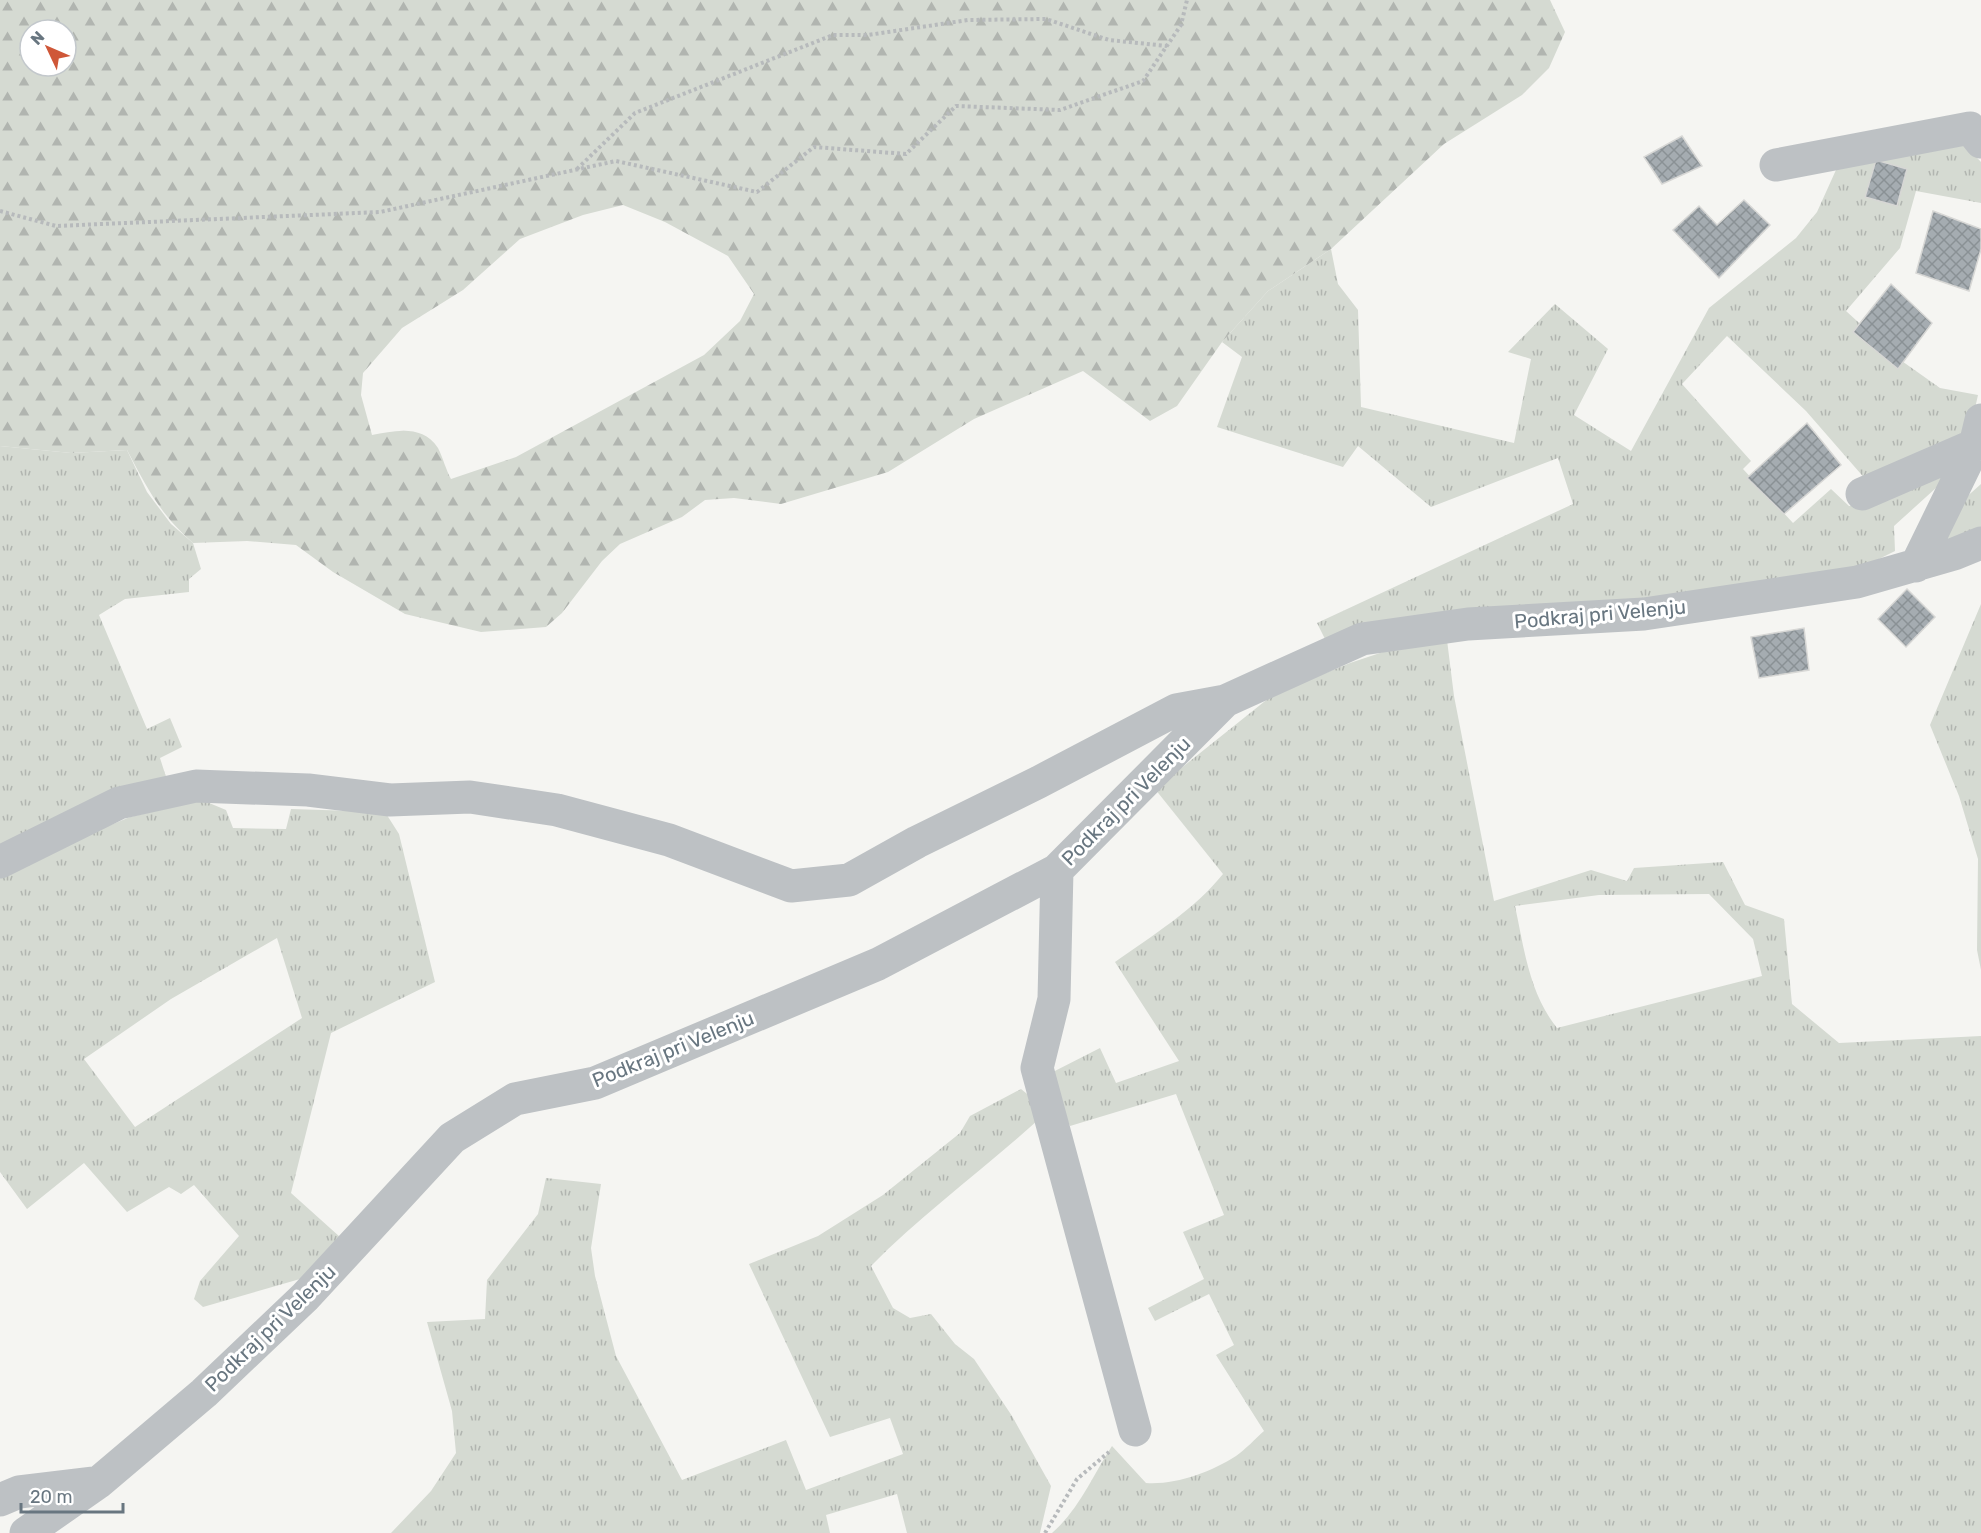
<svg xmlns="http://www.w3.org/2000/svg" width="1981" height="1533" viewBox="0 0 1981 1533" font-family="Rubik,sans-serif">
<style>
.grass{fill:url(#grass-tufts);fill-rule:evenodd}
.forest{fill:url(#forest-firs);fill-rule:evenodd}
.building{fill:url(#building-cross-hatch);stroke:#d7d7d5;stroke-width:1.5}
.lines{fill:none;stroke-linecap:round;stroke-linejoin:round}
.path{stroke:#b7babc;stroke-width:4;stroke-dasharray:3 3;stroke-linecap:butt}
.minor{stroke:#bdc1c4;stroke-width:33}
.labels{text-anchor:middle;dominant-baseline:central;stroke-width:6;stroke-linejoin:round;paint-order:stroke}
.street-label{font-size:20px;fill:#687680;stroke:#fff}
</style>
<defs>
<pattern id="grass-tufts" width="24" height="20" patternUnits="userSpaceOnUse" patternTransform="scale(1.5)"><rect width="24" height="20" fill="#d5dad2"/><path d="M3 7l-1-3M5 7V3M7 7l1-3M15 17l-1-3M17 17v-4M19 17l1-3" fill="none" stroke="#b1b5b0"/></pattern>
<pattern id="forest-firs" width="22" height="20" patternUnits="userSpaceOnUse" patternTransform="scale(1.5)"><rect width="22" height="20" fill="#d5dad2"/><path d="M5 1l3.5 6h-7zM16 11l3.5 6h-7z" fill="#b1b5b0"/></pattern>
<pattern id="building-cross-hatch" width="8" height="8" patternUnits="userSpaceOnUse" patternTransform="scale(1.5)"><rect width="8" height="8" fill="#a5acb1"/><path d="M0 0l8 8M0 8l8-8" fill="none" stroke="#8a9195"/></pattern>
</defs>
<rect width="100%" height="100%" fill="#f5f5f2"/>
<path class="grass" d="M1964,144L1981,162V203L1916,191L1900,248L1846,311L1899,359L1940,388L1978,395L1969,435L1867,481L1806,411L1727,336L1682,384L1751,461L1743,469L1793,523L1831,489L1849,506L1860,505L1936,467L1947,478L1894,526L1895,551L1869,564L1698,595L1325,639L1317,623L1573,504L1558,458L1431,507L1358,446L1343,467L1217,427L1242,357L1222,342L1268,291L1331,249L1338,284L1358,310L1361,407L1514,443L1531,359L1508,352L1555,304L1608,349L1574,415L1631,451L1709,308L1796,238L1817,212L1845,150Z
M0,446L71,453L127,450L147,492L171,524L193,543L201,569L189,579V592L125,599L99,615L147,729L170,718L182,747L160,758L167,780L0,846Z
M1981,484V537L1951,544L1945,536L1953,509Z
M1981,604V970L1977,950L1978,859L1959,796L1930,725Z
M1447,640L1454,696L1494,901L1591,870L1627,881L1634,868L1723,862L1745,905L1784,919L1792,1004L1839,1043L1981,1036V1533H1052C1079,1510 1093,1475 1112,1446L1146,1483C1176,1485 1211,1472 1236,1456C1246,1449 1255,1439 1264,1431L1216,1355L1234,1345L1209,1294L1155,1321L1148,1308L1204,1279L1183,1232L1224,1215L1176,1094L1070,1126L1045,1076L1100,1048L1116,1083L1179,1061L1115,962C1153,935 1194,910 1223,874L1155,789L1274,694L1350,663L1383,652ZM1709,894L1753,939L1762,976L1557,1028C1529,993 1524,948 1515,906L1599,895Z
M202,800L226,810L233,828L286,829L291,809L385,812L399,834L435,982L331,1033L291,1193L340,1237L300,1279L203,1307L194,1299L200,1281L239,1236L194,1185L181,1194L169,1187L127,1212L84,1163L27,1209L0,1172V877L55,848L130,817ZM277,938L302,1018L135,1127L84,1059L171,999Z
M1021,1089L1037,1102L1038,1120C983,1170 923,1213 871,1266L893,1308L910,1318L931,1314L955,1344L974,1359L1012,1416L1051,1486L1040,1533H907L897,1494L826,1515L830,1533H391L431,1491L456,1453L452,1411L427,1322L485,1319L487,1280L538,1214L546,1178L601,1184L591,1248L595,1276L616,1356L682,1480L786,1440L806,1490L903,1454L890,1418L830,1437L749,1264L818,1236L883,1195L960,1133L970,1116Z"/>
<path class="forest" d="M0,0H1550L1565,32L1549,68L1522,95L1444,144L1331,249L1268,291L1222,342L1177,406L1150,421L1083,371L974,419L888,472L781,504L734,498L705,500L682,517L620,544L602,561L562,613L546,627L481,632L405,614L333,572L296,545L247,541L193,543C160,514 147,488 127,450L71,453L0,446ZM30,30H66V66H30ZM623,205L665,222L728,256L754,294L740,321L704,355L516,457L451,479C446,470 443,458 438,448C422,424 395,431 372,435L361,395L363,373L402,328L463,290L520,239L583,215Z"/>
<path class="building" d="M1682,136L1702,166L1662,184L1644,157Z
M1876,160L1907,169L1897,206L1865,197Z
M1744,200L1770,225L1719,278L1673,230L1699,206L1717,225Z
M1933,211L1981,229V249L1969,291L1916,273Z
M1891,284L1932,323L1898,369L1853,332Z
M1807,423L1841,465L1784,514L1747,478Z
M1907,589L1935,617L1906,647L1878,619Z
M1804,628L1809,670L1759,678L1751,637Z"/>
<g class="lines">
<path class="path" d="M577,169L635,113L833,35H868L968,20L1046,19L1109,40L1167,46
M0,211L56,226L380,212L616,161L757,192L814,147L906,154L956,106L1060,110L1143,81L1181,25L1187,0
M1045,1533L1077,1479L1109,1452"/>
<path class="minor" d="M1776,165L1970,128L1981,142
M1862,494L1975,445
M1916,566L1975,445L1981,420
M0,862L119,803L196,786L308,790L390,800L470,797L557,810L669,840L791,886L849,880L917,842L1039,782L1176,710L1225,701
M1057,870L1054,999L1037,1068L1135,1430
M0,1500L19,1492L94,1483
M26,1533L99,1482L204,1393L305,1297L452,1138L515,1099L595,1083L878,964L1057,870L1225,701L1362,639L1468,624L1644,614L1857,582L1954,554L1981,543"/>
</g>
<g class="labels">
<g class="street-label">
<text transform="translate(1600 614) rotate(-5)">Podkraj pri Velenju</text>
<text transform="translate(1126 801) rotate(-45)">Podkraj pri Velenju</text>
<text transform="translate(673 1049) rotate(-22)">Podkraj pri Velenju</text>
<text transform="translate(270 1328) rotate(-44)">Podkraj pri Velenju</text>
</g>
</g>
<g transform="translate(48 48) rotate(314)"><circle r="28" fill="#ffffff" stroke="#c3c8cc" stroke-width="1.5"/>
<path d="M0-4.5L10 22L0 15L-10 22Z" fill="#cf5738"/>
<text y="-9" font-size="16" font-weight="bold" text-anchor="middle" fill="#687680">N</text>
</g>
<path d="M21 1503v9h102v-9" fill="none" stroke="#687680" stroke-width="3"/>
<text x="30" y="1503" font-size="18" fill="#687680" stroke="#ffffff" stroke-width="4.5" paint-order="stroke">20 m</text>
</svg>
